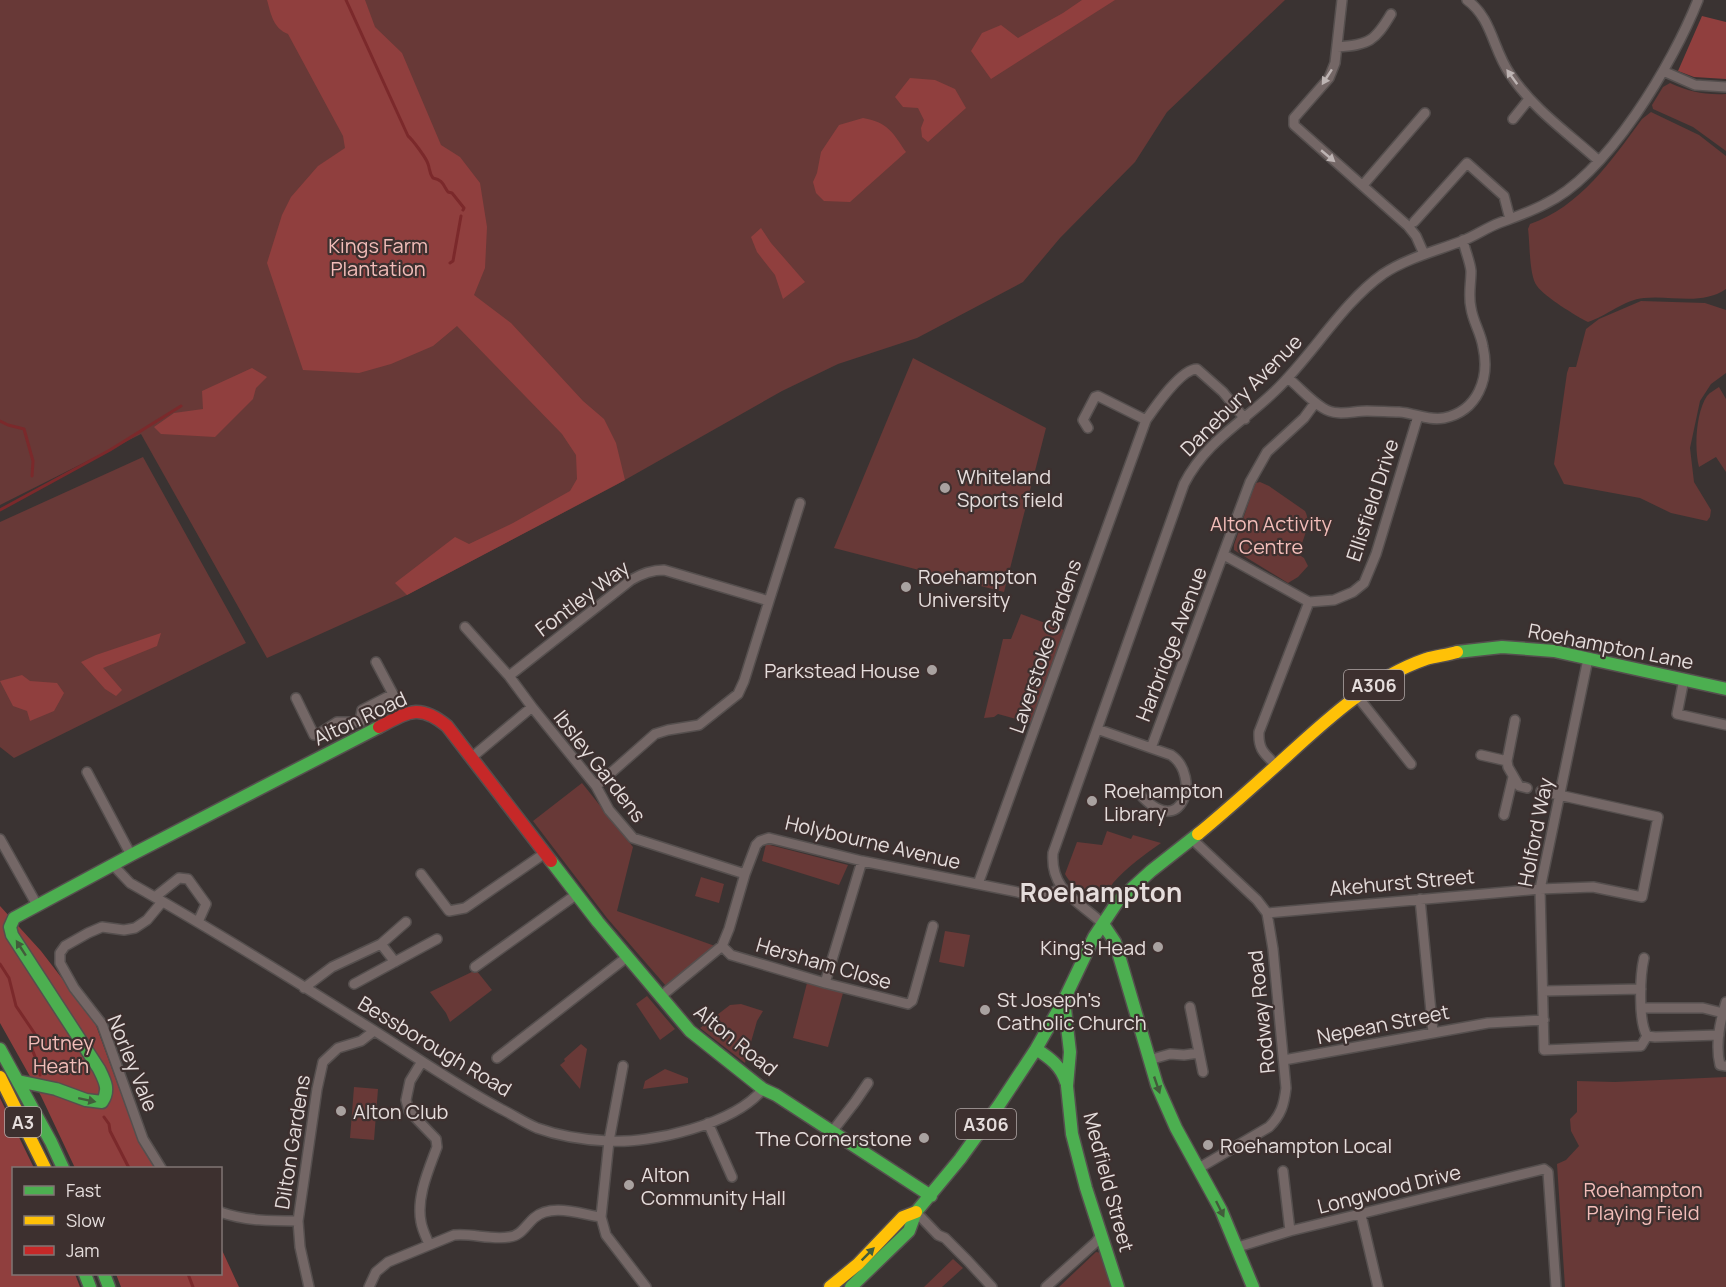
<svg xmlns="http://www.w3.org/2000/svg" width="1726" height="1287" viewBox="0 0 1726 1287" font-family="Manrope,sans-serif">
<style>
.green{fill:#683937}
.forest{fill:#903f3e}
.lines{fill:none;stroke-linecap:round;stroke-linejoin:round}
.stream{stroke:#7b292b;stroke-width:3}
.street-casing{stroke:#554f4e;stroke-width:12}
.fast-casing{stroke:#554f4e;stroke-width:15}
.slow-casing{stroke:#554f4e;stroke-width:15}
.jam-casing{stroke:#554f4e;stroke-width:15}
.street{stroke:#746766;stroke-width:9}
.fast{stroke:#4caf50;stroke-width:12}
.slow{stroke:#ffc107;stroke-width:12}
.jam{stroke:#c62828;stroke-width:12}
.oneway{fill:#bdb4b3}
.oneway2{fill:#425c3b}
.poi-dot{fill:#a9a2a0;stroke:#3d302f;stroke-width:2}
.labels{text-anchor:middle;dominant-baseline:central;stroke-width:4.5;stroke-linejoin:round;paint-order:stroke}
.shield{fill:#3d302f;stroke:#b3a9a8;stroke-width:1.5}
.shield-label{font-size:18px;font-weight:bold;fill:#e5dddc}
.park-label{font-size:20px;fill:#f2bdb9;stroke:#3d302f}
.street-label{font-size:20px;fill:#e5dddc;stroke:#3d302f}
.poi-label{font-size:20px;fill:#e5dddc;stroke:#3d302f;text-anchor:start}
.district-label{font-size:26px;font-weight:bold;fill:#e5dddc;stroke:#3d302f}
</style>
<rect width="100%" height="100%" fill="#3a3332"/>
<path class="green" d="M0,0H1285L1167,112L1135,162L1060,238L1023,282L917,338L838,364L782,391L616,485L407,595L267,658L141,434L0,505Z
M1670,83C1689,92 1705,95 1726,94V151L1693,127L1653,109L1652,105L1663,87Z
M1651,112L1699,135L1726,156V289C1701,306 1672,295 1644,298C1623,300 1607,316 1588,322C1576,316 1545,297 1537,286C1529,276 1530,243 1528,229L1530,224C1580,207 1612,160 1642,119Z
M1641,301L1705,303L1726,310V373L1711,384L1700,401L1690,448L1694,482L1711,510L1710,517L1707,521L1671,513L1640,498L1564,484L1554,464L1567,373L1569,367H1576L1586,329L1599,319Z
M913,358L1046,428L1004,592L834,548Z
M1719,387L1726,399V472L1716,457L1699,467C1694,448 1696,412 1707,396C1710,392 1715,390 1719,387Z
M143,457L246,643L14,758L0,747V522Z
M1260,482L1269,486L1305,511C1312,523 1302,542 1298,554L1304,558L1308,566L1298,577L1288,583L1234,550V545L1253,490L1256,483Z
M1021,614L1064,630L1031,723L998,714L994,717L984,718L1003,639H1011Z
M582,783L633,847L617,911L715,946L666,986L607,918L533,821Z
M1107,831L1131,839L1133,835L1161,843C1144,855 1127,867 1113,883C1110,888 1105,895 1100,896C1088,899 1069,883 1065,874L1077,842L1102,845Z
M766,844L848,865L839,885L762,861Z
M701,877L724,884L719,903L695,896Z
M945,931L970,935L964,967L939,962Z
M476,970L492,990L450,1022L446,1013L430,992Z
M807,983L843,993L828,1047L793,1038Z
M647,996L675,1029L660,1040L636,1004Z
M741,1004L763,1011L757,1021L745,1063L700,1028L730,1005Z
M581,1044L587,1049L580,1089L560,1065L565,1061L564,1059Z
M665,1069L688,1078V1083L643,1089L645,1081Z
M1726,1077V1287H1565L1557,1164L1566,1160L1579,1146L1571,1131L1570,1119L1577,1112V1081L1615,1082Z
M354,1087L378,1089L374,1140L350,1138Z
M1096,1252L1102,1253L1112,1287H1059Z
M953,1259L963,1268L942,1287H924Z"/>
<path class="forest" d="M267,0H365L375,27L402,53L441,145L460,157L480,183L487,227L485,268L474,295L511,323L583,401L604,419L616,443L625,480L407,595L395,583L455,537L469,544L513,523L570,491L577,479L576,455L562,434L457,326L433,346L391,364L359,373L303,370L267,263L282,215L291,197L318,166L345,148L343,136L288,34C273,28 271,14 267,0Z
M1082,0H1115L991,79L971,51L982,33L1001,25L1018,38L1063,13Z
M1702,16L1726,22V79L1694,77L1678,71Z
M910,78L935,80L955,89L966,108L928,142L922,137L921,128L924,120L918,108L903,107L895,97Z
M863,118C889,123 892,132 906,152L850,202L824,201L816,193L813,182L817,173L821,152L839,125Z
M761,228L771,243L805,282L783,299L775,275L757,252L751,237Z
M252,368L267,377L256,388L253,399L215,437L161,434L154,427L174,413L203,409L202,391Z
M161,633L157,646L103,668L122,690L116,696L105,689L81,662L96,655Z
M22,675L30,681L57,683L64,693L54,711L30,721L27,711L13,706L0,681Z
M0,906L41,951L94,1020L130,1118L156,1168H75L41,1096L0,1023Z
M0,1098L34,1168H14V1274H75L80,1287H0Z
M221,1248L239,1287H121L116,1274H220Z"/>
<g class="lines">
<path class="stream" d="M346,0L408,136C412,139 427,159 428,164C430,169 429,173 433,178C443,180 443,185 448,192L452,193L464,208L463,210
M450,263L453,261L461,216
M0,421L8,425L24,429L33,461L32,476
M0,510L110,450L181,406
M0,964L9,978L16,1006L35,1034L28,1039L40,1069V1075
M104,1117L109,1124L110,1131L129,1168
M188,1274L193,1287"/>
<g class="street-casing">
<path id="street" d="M1342,0L1335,63L1329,78L1294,118V125L1408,226L1416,236L1424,254
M1467,0C1492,18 1493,50 1510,74C1533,109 1568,133 1599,161
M1337,47C1369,45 1375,41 1391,14
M1663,71L1695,85L1726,87
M1513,119L1529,99
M1363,185L1425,113
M1414,222L1467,163L1504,196L1510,219
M1288,378C1300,388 1310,400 1323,408C1337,417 1352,411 1367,411C1378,411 1389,412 1399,412C1415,413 1428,421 1444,418C1478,411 1490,378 1483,347C1481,333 1473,322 1471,308C1468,295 1471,284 1471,271C1470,261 1465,251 1463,240
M1088,428L1083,420L1095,397L1098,396L1146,420
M1224,555L1309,602L1334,600L1353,592L1364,583L1376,554L1418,416
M769,601L800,503
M465,627L509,676L532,707
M1588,659L1540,889L1544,1050L1641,1046L1647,1036
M509,676L631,580C641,574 652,570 664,570L769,601L744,681L738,694L699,725L668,730L655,734L596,786
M1684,679L1677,714L1726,725
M1357,696L1411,764
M296,698L314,735H317L337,722H360L362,710L393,694L376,662
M1097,729L1171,755C1202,776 1182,843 1139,793
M1151,748L1250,482L1267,452L1304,418L1315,403
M1481,755L1507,761L1508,767L1519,786L1527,788
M471,758L532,707L596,786L609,810L633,838L745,874
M1507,761L1515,720
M1276,765C1265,754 1258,750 1259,732L1309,602
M87,772L131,855
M1504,815L1513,777
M0,839L37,905
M1192,839L1257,900L1267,913L1273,949L1286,1088C1284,1105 1281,1115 1269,1127L1199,1168
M113,865L130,883C208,927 286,975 362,1023C409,1052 452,1083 501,1109C513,1115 525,1123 537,1128C559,1136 585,1140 608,1141C652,1144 734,1124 763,1089
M421,874L449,911L465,908L545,853
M978,884L1146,420C1155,407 1181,369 1197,369L1223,392L1245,419
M155,897L179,878L188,879L206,904L198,922
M1420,899L1433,1032
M1267,913L1540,889L1593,887L1642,897L1658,817L1541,791
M1103,924C1079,901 1050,891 1053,853L1184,484C1206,441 1242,423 1275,391C1312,356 1342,303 1383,274C1407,258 1436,251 1462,241C1475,236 1486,228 1499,223C1515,217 1530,212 1545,204C1608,174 1673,63 1698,0
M381,944L395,962
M722,946L731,955L825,983L908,1004L912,1001L915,991L933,926
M1644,958C1640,975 1638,1021 1647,1036L1655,1037L1719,1035
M475,967L577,894
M825,983L862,861
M354,984L437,939
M304,988L332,967L381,944L406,922
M1543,991L1641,989
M660,997L722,946L729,929L745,874L756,845L760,841L769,838L862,861L1032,895H1048L1061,888
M1726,1002C1720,1022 1715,1044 1720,1065L1726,1066
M1190,1007L1203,1072
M1642,1008H1703L1723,1013
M497,1058L627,957
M1149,1060L1170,1054L1184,1055L1199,1053
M1284,1060L1488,1023L1544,1020
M421,1063L410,1081L406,1100L409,1111L436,1139L437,1147C429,1169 416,1197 421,1222C422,1229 426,1237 429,1244
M623,1066L609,1141L601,1217L606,1235L646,1287
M708,1123L732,1177
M831,1133L855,1102L868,1083
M161,1168L143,1139L102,1024L74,988L60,963V953L65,946L88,933L102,927L124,930L135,928L147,920L162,902
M1283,1171L1290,1231
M220,1212C245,1221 272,1221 298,1221
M916,1212L938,1235L945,1238L968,1261L992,1287
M1361,1215L1378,1287
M1238,1247L1290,1231L1544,1169L1548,1172L1556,1287
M309,1287L300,1247L298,1221L317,1089L323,1062L338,1048L361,1041L374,1031
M369,1287L376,1272L388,1262L454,1235C472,1233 490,1240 509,1237C521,1236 526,1225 534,1218C551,1203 580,1214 601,1217
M1046,1287L1096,1242L1101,1235"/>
</g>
<g class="fast-casing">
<path id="fast" d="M1457,652L1502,647L1554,651L1726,689
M551,861L598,922L690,1031L763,1089L776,1095L931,1196
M1103,924L1115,942L1157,1085L1176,1128L1221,1210L1253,1287
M1064,1000L1070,1052L1067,1086L1072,1134L1086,1188L1118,1287
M0,1049L51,1142L63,1168
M1036,1049C1050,1058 1061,1066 1066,1082
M18,1081L56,1089L86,1100L102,1102C110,1090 105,1081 99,1069L12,935L10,927L14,918L131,855L379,727
M85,1274L90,1287
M104,1274L109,1287
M851,1287L909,1231L916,1212L960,1159L999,1105L1036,1049L1064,1000L1094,937L1118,901L1151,871L1198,834"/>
</g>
<g class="slow-casing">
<path id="slow" d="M1198,834C1225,812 1251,788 1277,765C1322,724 1368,679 1426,659C1436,656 1447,655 1457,652
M0,1077L45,1168
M830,1287L858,1264L903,1217L916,1212"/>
</g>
<g class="jam-casing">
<path id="jam" d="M379,727C408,712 419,703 447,726L551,861"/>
</g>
<use href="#street" class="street"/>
<use href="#fast" class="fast"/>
<use href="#slow" class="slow"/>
<use href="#jam" class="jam"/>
</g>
<defs><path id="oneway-solid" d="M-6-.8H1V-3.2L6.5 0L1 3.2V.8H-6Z" transform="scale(1.5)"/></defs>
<g class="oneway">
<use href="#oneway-solid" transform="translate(1327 77) rotate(123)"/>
<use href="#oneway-solid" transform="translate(1512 77) rotate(-126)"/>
<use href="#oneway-solid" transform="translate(1328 156) rotate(40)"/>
</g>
<g class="oneway2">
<use href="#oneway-solid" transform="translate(21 948) rotate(-123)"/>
<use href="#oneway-solid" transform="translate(1157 1085) rotate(71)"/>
<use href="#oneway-solid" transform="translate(87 1100) rotate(12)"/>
<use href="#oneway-solid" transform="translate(1220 1209) rotate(64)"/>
<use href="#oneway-solid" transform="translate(868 1254) rotate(-45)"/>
</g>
<g class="poi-dot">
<circle cx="945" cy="488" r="6"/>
<circle cx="906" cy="587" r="6"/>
<circle cx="932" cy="670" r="6"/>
<circle cx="1092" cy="801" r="6"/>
<circle cx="1158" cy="947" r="6"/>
<circle cx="985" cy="1010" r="6"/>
<circle cx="341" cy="1111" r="6"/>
<circle cx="924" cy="1138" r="6"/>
<circle cx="1208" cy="1145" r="6"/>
<circle cx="629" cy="1185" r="6"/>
</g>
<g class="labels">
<g class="shield">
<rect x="1344" y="670" width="60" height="30" rx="4.5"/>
<rect x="5" y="1107" width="36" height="30" rx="4.5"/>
<rect x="956" y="1109" width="60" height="30" rx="4.5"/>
</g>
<g class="shield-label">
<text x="1374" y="685">A306</text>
<text x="23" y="1122">A3</text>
<text x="986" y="1124">A306</text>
</g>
<g class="park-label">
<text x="378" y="245">Kings Farm<tspan x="378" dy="23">Plantation</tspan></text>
<text x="1271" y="523">Alton Activity<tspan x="1271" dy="23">Centre</tspan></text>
<text x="61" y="1042">Putney<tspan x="61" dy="23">Heath</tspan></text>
<text x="1643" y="1189">Roehampton<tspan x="1643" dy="23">Playing Field</tspan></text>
</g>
<g class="street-label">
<text transform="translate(1241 395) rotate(-45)">Danebury Avenue</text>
<text transform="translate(1372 500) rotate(-72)">Ellisfield Drive</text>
<text transform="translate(582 598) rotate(-37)">Fontley Way</text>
<text transform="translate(1171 644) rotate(-69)">Harbridge Avenue</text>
<text transform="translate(1045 646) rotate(-71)">Laverstoke Gardens</text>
<text transform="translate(1611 646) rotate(11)">Roehampton Lane</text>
<text transform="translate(360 718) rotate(-25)">Alton Road</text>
<text transform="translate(600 766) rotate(52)">Ibsley Gardens</text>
<text transform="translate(1535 832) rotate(-79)">Holford Way</text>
<text transform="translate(873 842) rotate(13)">Holybourne Avenue</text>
<text transform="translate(1402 882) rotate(-5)">Akehurst Street</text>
<text transform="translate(824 963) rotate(16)">Hersham Close</text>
<text transform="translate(1261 1012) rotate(-96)">Rodway Road</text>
<text transform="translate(1383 1024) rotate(-11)">Nepean Street</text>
<text transform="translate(736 1040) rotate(39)">Alton Road</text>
<text transform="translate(435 1046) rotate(31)">Bessborough Road</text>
<text transform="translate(133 1063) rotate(68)">Norley Vale</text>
<text transform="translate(292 1142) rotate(-81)">Dilton Gardens</text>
<text transform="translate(1109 1182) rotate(75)">Medfield Street</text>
<text transform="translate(1389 1189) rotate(-14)">Longwood Drive</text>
</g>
<g class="poi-label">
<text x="957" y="476">Whiteland<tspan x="957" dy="23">Sports field</tspan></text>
<text x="918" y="576">Roehampton<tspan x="918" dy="23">University</tspan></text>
<text x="920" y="670" text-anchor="end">Parkstead House</text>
<text x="1104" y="790">Roehampton<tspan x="1104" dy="23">Library</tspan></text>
<text x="1146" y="947" text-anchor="end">King's Head</text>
<text x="997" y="999">St Joseph's<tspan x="997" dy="23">Catholic Church</tspan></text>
<text x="353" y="1111">Alton Club</text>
<text x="912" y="1138" text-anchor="end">The Cornerstone</text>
<text x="1220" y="1145">Roehampton Local</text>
<text x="641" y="1174">Alton<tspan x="641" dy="23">Community Hall</tspan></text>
</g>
<g class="district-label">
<text x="1101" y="892">Roehampton</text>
</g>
</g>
<rect x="12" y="1167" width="210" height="108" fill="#3d302f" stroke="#807574" stroke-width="1.5"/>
<rect x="24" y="1186" width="30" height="9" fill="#4caf50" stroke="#807574" stroke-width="1.5"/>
<text x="66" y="1197" font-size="18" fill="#e5dddc">Fast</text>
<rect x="24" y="1216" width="30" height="9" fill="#ffc107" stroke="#807574" stroke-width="1.5"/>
<text x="66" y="1227" font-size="18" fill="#e5dddc">Slow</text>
<rect x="24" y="1246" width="30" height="9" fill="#c62828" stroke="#807574" stroke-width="1.5"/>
<text x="66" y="1257" font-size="18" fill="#e5dddc">Jam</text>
</svg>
